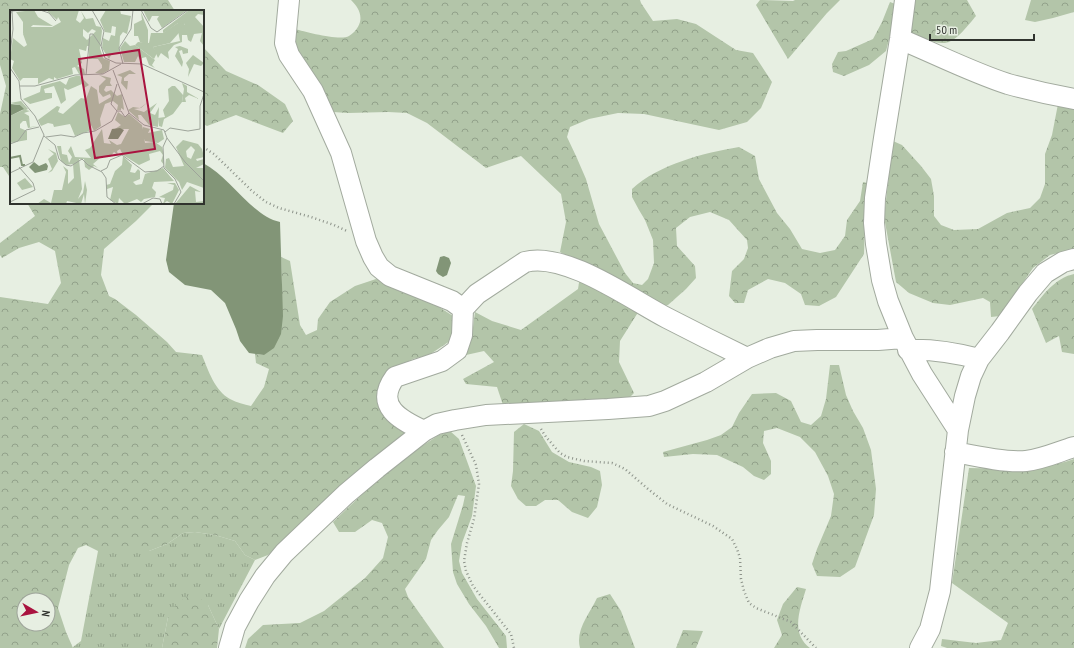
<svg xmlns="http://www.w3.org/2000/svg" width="1074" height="648" viewBox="0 0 1074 648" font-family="'PT Sans Narrow',sans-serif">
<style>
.grass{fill:url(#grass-tufts)}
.forest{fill:url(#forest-crowns);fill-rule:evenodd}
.water{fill:#829577}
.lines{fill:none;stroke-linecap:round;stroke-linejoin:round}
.minor-casing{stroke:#a2aa9e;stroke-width:22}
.path{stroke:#8e948b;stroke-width:2.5;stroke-dasharray:1 3;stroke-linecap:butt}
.minor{stroke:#fff;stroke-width:20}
.inset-river{fill:none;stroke:#829577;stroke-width:2}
.inset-road{fill:none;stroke:#9ea49a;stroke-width:1}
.view{fill:#a9133f;fill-opacity:0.15;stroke:#a9133f;stroke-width:2}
.inset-edge{fill:none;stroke:#30332e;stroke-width:2}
</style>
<defs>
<pattern id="grass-tufts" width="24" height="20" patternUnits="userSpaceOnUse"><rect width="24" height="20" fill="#b3c5a9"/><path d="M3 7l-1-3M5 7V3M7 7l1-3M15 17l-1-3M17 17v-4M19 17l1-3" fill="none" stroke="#92a18a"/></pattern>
<pattern id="forest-crowns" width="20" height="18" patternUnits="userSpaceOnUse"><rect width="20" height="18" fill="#b3c5a9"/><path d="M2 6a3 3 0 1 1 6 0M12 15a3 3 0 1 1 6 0" fill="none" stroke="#92a18a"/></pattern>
</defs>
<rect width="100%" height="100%" fill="#e7efe2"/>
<path class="grass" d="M195,532L215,535L235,541L245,555L255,560L219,629L208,605L168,617L162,648H73V647L81,641L98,551H149L167,544L183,533Z"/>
<path class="forest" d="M0,0H168L175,11H11V179L3,167H0V114L6,86L0,65Z
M351,0H640L641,3L653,21L677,19L696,24L736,50L753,53L772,82L761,108L747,122L719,130L644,114L618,113L589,119L570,127L567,137L576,156L586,179L599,224L625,273L633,283L642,285L648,279L654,263L653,240L645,220L639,210L632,197V189C659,164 704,153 739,147L755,156L759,179L777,213L790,229L802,249L820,253L835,250L845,236L847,220L860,201L863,182L871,184L865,222L864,254L836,297L819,306L805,305L801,294L785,283L768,279L748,290L744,303H735L729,296L732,271L744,259L748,248L747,240L729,220L710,212L690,217L676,228L677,246L695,266L696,278L686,289L668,305L637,314L620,341L619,362L634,393L627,400L503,405L497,387L466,384L463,379L494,362L484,351L466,355L465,350L472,335L475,312L492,321L521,330L578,289L582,264L560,252L566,222L561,194L521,156L486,168L427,123L407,113L388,112L348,113L333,112L295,47V29C306,32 340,41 349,36C355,32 358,28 360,22C362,13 357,6 351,0Z
M760,0L793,1L795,0H840L827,13L788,59L756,5Z
M915,0H967L976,16C969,24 956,42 945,43C934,44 922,37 912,33L910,18Z
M1031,0H1074V12L1053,18L1035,22L1025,20Z
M890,2L898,5L886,51L869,65L844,76L833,72L832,64L838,52L846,51L873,39L882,22Z
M203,47L226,71L258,85L285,104L293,121L283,133L236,115L207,126L203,124Z
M1058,104L1074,106V249L1050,255L1033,268L1000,316L991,317L990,302L983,298L950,305L933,303L909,293L896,282L884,217L893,141L902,145L921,166L931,179L934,196V216L941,225L954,230L978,229L1007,213L1030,208L1040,198L1045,184V154L1052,135Z
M27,203H154L136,221L104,249L101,275L109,296L115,299L136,315L167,342L176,352L202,355C208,370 215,391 230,399C237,403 244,404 251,406L264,387L269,369L256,363L255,354L264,355L282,286L281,257L290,261L300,325L306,335L317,330L318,319L330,302L355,286L376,279L405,287L439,307L453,316L454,329L450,341L429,355L413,359L395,368L386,383L407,432L268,555L255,560L245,555L235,541L215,535L195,532L183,533L167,544L149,551H98L86,545L78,548L69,565L58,608L66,632L73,648H0V297L48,304L61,283L55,251L39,242L19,248L2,258L0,255V243L35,216ZM24,600H48V624H24Z
M1074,274V354L1062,352L1059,336L1046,343L1032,309C1043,295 1055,278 1074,274Z
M830,365H839L846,395L853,411L863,428L871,450L876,489L874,515L855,567L840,577L817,576L812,564L817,549L831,516L834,494L828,476L815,452L800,437L777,428L764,431L763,443L771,461V474L764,480L754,476L743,467L717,455L693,454L664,457L663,452L707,440L721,435L732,427L739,413L752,394L776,393L791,401L801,422L811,425L821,416L826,399Z
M524,424L539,431L552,452L569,462L591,467L600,471L602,485L597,507L588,518L572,512L558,500H545L536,506H526L518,499L511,486L513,471L514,432Z
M450,431L459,439L476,486L472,516L462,543L459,561L462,573L477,599L506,636L507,648H499L486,626L469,604L457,584L453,572L451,544L463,505L465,496L458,495L449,517L438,530L431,540L426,559L405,589L408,597L444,648H245L248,639L263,625L300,623L324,611L365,578L383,558L388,537L382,523L372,520L355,532H339L333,522L371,486L402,459L439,435Z
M1074,459V648H947L941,646L942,639L976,643L1001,640L1008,623L952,583L969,468L1023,469L1065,462Z
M797,587L806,589C800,609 790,633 810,648H774L782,635L777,620L783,604Z
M194,593L208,605L219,629L217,648H162L168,617L177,603Z
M610,594L621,611L635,648H580C575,630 590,613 597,598Z
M683,630L703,631L696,648H676Z"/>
<path class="water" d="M203,163C230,177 252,216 280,222L283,316L281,334L274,348L264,355L249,353L240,341L236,329L225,303L211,290L185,285L169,272L166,260L174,203H203Z
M444,256L449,258L451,263L447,275L443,277L438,274L436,271L440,257Z"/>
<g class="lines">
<g class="minor-casing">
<path id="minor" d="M289,0L285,43L289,55L313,91L341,153L366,241L373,257L379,267L390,276L452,301L463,309L462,335L457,350L442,361L395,377C374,406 400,420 424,431
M905,0L900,39L884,138L875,198L874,223L876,244L882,280L888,301L903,338L922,374L958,430
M900,39C936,54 971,72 1008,84C1030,90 1052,95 1074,99
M463,309L477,294L525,262C565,251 632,300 667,318C694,332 720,345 747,358
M908,350C932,349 956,353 979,359
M955,452C975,456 1006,463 1026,461C1043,459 1058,452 1074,447
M229,648L235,627L249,601L265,576L284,553L306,532L346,494L377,468L424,431L437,424L455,420L486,415L608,409L649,406L665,401L706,382L747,358L770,348L794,341L817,340H878L903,338
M920,648L930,629L940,591L958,430L965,396L971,376L979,359L1000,332L1028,293L1045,273L1063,262L1074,259"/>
</g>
<path class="path" d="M203,147L214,154L252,191L266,202L279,208L311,217L334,225L347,231
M541,429L546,437L560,453L567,457L584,461L612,463L625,469L648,489L667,504L713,526L732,539L737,549L740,558L741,579L744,591L749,603L756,608L791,622L816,648
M462,435L476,465L479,484L474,519L467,543L464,561L466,571L473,586L511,634L514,648"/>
<use href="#minor" class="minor"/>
</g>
<g transform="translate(10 10)">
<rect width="194" height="194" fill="#e7efe2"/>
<path d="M24,0L28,7L43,16L23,15L13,24V12L6,2ZM168,13H174L175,16L160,33L143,37L147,43L144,49L125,35L128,32L139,33L141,23H153ZM162,76H165L173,85L172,92L163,104L154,109L152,117L149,116L148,108L155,107L153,100L159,91L158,79ZM133,117L140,119L138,123L152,120L154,129L148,133L135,131L131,123Z" fill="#b3c5a9"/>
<path d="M36,0H69L66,10L70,13L74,8L71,1L76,9L83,8L86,16L91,17L92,21L90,38L93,48L100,51L99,60L92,64L85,63L92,58V55L88,49H79V36H77L76,41L69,39L72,53L67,56L74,59L75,64H69L65,57L62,58L63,64L47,69L44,67V70L39,68L28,74V68H13L10,71L2,58L4,51L0,49L3,28L14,37L17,35L13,24L18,17H42L51,12L48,7L47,10ZM73,19L78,23L82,19L86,21L77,30L73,26ZM96,0H110L111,4L121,6L117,24L113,22L110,26L109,43H102L99,49L92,38L93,28L99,31L101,25L105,26L106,17L102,16L101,23L95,22L90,10ZM133,0H177L152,18L147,9L149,6H142L139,12ZM179,0H194V5L188,4L185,7L194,17V36L190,31L192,23L184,24L181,32L178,30L177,25H172V32L164,35L158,42L159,49L151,43L148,48L143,37L170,31L168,21L175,14L168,13L157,21L153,23V20ZM131,2L138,20V35L130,32L128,26H124V14L132,10ZM115,31L120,36L125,35L145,50L142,55L145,58L139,55L136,47L132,48L131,52L128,46L125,52H114L110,38ZM170,36L178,39V43L173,44L172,40L169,41L173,52L172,57L165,46L168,39L165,37ZM183,45L194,53L191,56L184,54L178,67L179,59L176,53ZM120,60L126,64H119L114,68V71H118L117,80L111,73L112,67L107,65ZM89,65L101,68L100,73L102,76H96L94,80L96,82L101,80L107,86L112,84L114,100L111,98V100H107L108,95L103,91L95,94L90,109L91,116L84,121L81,115L79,121L65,126L60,114L44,117L43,114L38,113L31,116L28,110L47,96L50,97L48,102L53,104L71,88L76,89L81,76L87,80L89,94L101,87L100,84L93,87L89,82V76L96,69ZM66,66H70L79,75L74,78L72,74L58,80L54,78L56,90L51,94L44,76L34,79L35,83H42V88L20,94L13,89L30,82L31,76L50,71L56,75L59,68ZM172,73L177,76V82L189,89L179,85L175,88L176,92H172L174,79ZM11,91L18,99L16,100L20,101L14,103L19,106L20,117L28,116L18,118L16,111H13L10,114V118L17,121V130L0,133V106L13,100L10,95L0,93ZM138,92L131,98L124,99L134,102L147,93L140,103L145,105L149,97L148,117L139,115L131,105H128L129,110L118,100L123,97L130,98ZM108,102L115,107L119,104L132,115L135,133L145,132L152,137L154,145V155L151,151L153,145L150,141L139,144L140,150L129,155L113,145L110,139L107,141L108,145L104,142L100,147H91L83,154L88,158L84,156L79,160L75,157L74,149H69L72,179L68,189L73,183L75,171L77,180L75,194L74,184L71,194L57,191L56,194H27L34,189L41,193L44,180H52L56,162L53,156L58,160V174L64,168L63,154L56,155L51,151L47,136H51L52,144L57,145L59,153L62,147L58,141L61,136L65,147L81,148L75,140L80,138L92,119L94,133L101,134L99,130L107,135L111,134L119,119H105L111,115L105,110ZM173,130L188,134L192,139L194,147L186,149L187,151L194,149V154L186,158H194V178L177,172L172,180L169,172L155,158L156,149L159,148L163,157L174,156L166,137ZM181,136L185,140L181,149L177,147L176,141ZM38,139L46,143L48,151L42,161L38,163L42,159L38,149L44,144ZM113,146L122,155L120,162L125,163L128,159L130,161V169L123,172L126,175L132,174L135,164L153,158L164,171L144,172L142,178L146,182L145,187L134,189L131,192L127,189L115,194L109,188L108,194L100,190L103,177L97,179L96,175L100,174L105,161L112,155ZM157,173H165L169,180L162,194L157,191L153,194L155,188L149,187L163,180L164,175ZM180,176L191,182L185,181L186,192L194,191V194H165Z" fill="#b3c5a9" fill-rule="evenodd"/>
<path d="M15,168L23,177L12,180L7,173Z" fill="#b3c5a9"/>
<path d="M0,94L10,95L14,99L0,106ZM110,118L114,120L108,129H98L102,119ZM24,152L29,156L36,153L38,156L37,160L25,163L19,157Z" fill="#829577"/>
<path class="inset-river" d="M0,148L10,146L12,155H15"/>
<path class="inset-road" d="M30,0L39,3L46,11M82,0L94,21L91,36L95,48L106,53L132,54L194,82M131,0L141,18L147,22L178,0M0,5L2,1L13,0M0,44L3,19L2,0M113,54L109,38L121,19L123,0M0,58L9,71L11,89L25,106L34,125L23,152L0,163M103,60L119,103L134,115L154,120L157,128L153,137L154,158L165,169L171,182L164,194M76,65L80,24H83L91,36M10,76H25L65,65L93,64L111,54M107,101L101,94L107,74M155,122L160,118L178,121L190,119V96L194,84M34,126L45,135L49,149L56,155L61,156L72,149L78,155L92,162L96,168L97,187L106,194M36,127L51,125L64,127L73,123L85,121L102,111L107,101H111L115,107L119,103M157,128L175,152L194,171M0,134L8,131L16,120L29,117M91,161L97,158L100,150L112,145L135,162L147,161L154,156M0,192L25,180L23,173L9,157M132,194L143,188L150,189L152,194"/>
<path class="view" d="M129,40L145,139L85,148L69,49Z"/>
<rect width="194" height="194" class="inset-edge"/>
</g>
<g transform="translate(36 612) rotate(99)"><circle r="19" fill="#e7efe2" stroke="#9ea49a"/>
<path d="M0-3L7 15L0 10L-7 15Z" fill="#a9133f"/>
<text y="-6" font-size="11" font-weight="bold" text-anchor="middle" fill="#30332e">N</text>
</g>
<path d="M930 34v6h104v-6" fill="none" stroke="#30332e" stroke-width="2"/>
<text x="936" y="34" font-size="12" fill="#30332e" stroke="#e7efe2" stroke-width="3" paint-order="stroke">50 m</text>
</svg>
